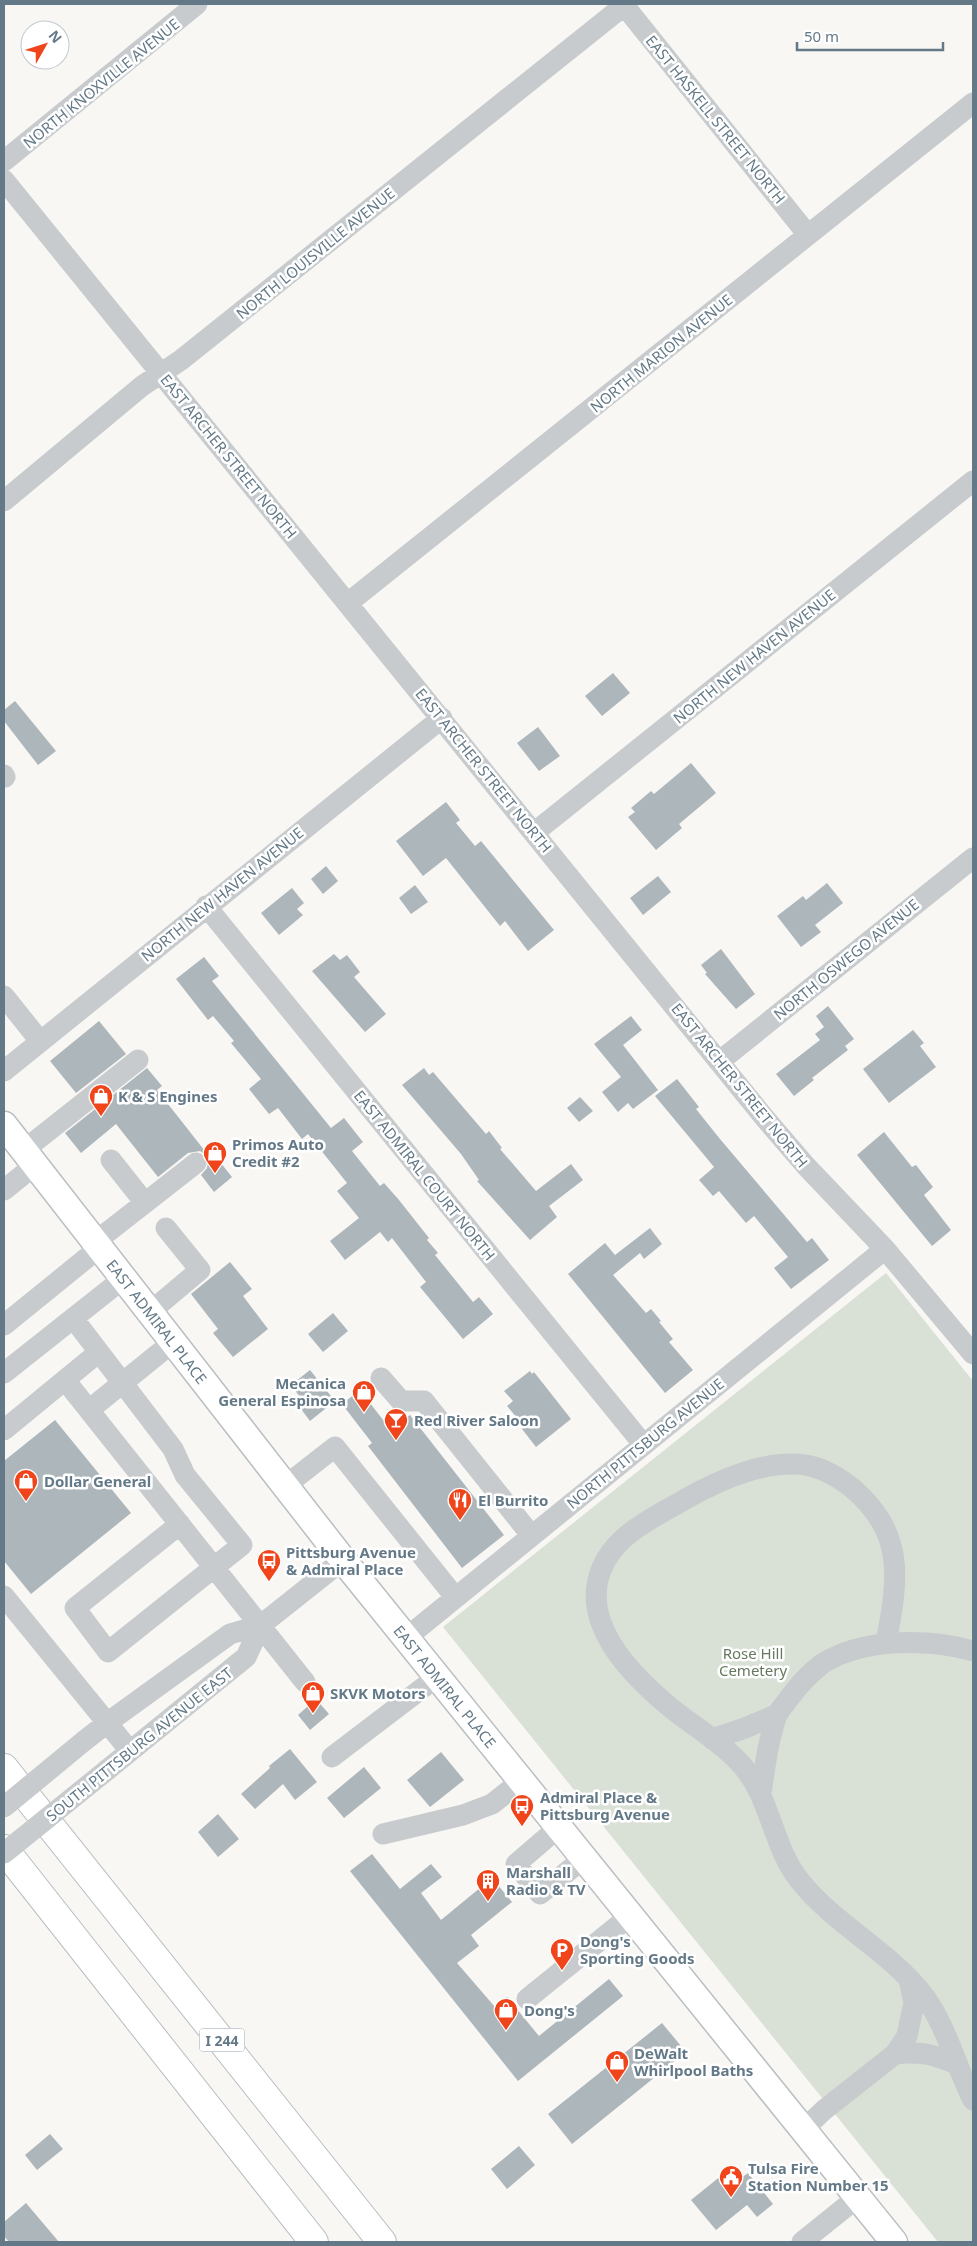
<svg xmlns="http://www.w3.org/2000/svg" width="977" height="2246" viewBox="0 0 977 2246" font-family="'Noto Sans',sans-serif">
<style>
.green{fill:#d9e0d5}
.building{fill:#adb6bb}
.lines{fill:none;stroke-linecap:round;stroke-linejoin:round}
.major-casing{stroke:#babec2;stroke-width:29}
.highway-casing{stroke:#b9bdc0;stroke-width:30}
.minor{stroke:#c7cbce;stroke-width:21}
.major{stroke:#fff;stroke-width:26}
.highway{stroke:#fff;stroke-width:28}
.minor-bridge{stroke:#c7cbce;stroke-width:21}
.labels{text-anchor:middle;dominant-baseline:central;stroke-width:5;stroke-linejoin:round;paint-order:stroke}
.shield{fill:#fff;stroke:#92a1ab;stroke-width:1}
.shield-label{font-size:14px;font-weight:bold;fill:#647987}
.street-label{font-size:15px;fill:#647987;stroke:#fff}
.poi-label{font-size:15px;font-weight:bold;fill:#647987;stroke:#fff;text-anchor:start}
.park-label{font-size:15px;fill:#66795f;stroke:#fff}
</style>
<rect width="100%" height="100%" fill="#f8f7f4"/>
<path class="green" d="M886,1273L973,1381V2242H938L443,1627Z"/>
<path class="building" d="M613,673L630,693L602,716L585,696Z
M15,701L56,751L38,765L4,721V710Z
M538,727L560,756L539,771L517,743Z
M691,763L716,793L679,824L682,828L656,850L628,817L635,812L631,808L651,791L654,794Z
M446,802L460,820L456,823L475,846L481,841L554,930L528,951L505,921L500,926L446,858L423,876L396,841Z
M326,866L338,881L323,894L311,879Z
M658,876L671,892L643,915L630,898Z
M827,883L843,903L815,925L821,932L801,947L777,916L803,896L806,900Z
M415,885L428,902L411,914L399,898Z
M292,888L304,903L297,909L303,915L279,935L261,913Z
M721,949L755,994L736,1009L705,974L707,973L701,965Z
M334,954L340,960L347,955L360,972L354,977L386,1014L365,1032L312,971Z
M204,957L219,976L212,981L331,1128L344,1118L363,1142L352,1151L380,1186L384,1183L399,1200L429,1238L427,1240L438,1253L435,1255L473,1302L479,1297L493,1314L463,1339L420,1287L426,1282L392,1238L388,1242L380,1232L345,1260L330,1241L359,1218L337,1191L347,1183L308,1134L302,1139L278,1108L269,1114L249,1089L261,1079L231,1043L234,1041L213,1016L208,1020L176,979Z
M828,1006L854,1039L845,1046L848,1050L812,1078L814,1080L794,1096L776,1074L820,1040L815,1034L824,1027L816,1016Z
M631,1016L642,1030L623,1045L658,1090L633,1109L628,1103L618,1112L602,1092L621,1077L594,1044Z
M99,1021L126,1054L76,1093L50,1061Z
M913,1030L924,1043L920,1046L936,1067L889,1103L863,1069Z
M147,1068L162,1086L157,1090L212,1160L216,1157L232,1177L214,1192L201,1175L207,1168L208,1162L206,1155L200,1151L188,1153L158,1177L116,1124L81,1153L65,1133Z
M424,1068L429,1075L433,1072L486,1134L489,1131L502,1148L500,1149L536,1191L571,1164L583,1180L549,1206L557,1217L530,1240L477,1181L479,1180L461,1154L402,1085Z
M677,1079L699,1107L696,1109L720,1139L807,1242L812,1238L829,1260L791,1289L774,1268L788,1257L754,1216L746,1223L719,1191L713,1196L699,1180L714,1167L655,1096Z
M580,1097L593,1111L579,1122L567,1108Z
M884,1132L912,1167L916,1165L933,1187L924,1195L951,1230L932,1246L857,1155Z
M650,1228L662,1244L644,1259L640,1253L613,1275L646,1313L651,1309L661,1321L659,1322L673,1339L669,1342L693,1370L665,1393L568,1274L605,1243L615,1255Z
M230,1262L252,1289L243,1296L268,1329L233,1357L213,1333L218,1329L191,1294Z
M333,1313L348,1331L323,1352L308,1334Z
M310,1370L335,1401L310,1421L295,1401L300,1397L291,1385Z
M530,1371L532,1374L534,1372L571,1419L536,1447L522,1429L524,1426L507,1406L513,1401L504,1391Z
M360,1390L390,1429L410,1415L504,1535L462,1568L368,1446L372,1443L342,1404Z
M55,1420L131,1513L31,1594L4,1561V1461Z
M316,1699L329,1714L310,1730L298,1715Z
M290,1749L317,1782L295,1800L283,1784L255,1809L241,1794L270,1768L269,1766Z
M441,1752L464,1780L430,1807L407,1780Z
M364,1767L381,1788L344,1818L327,1798Z
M218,1814L239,1839L218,1857L198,1832Z
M372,1854L400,1889L431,1864L442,1877L421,1893L441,1920L492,1878L512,1902L471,1935L479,1946L457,1963L495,2007L507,1997L539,2036L609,1979L623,1996L518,2081L350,1871Z
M662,2023L686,2052L572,2144L548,2114Z
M50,2134L63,2149L37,2170L25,2155Z
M519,2146L535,2165L507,2189L491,2169Z
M732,2167L741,2178L748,2173L773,2204L757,2217L747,2205L716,2230L691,2200Z
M26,2203L59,2242H9L4,2236V2222Z"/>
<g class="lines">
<g class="major-casing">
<g id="major">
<path id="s1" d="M4,1125L343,1560L894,2242"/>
</g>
</g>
<g class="highway-casing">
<path id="highway" d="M4,1768L382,2242
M4,1849L314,2242"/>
</g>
<path class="minor" d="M623,4L808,235
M4,161L197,4
M4,180L763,1116L806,1166L885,1249L973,1354
M4,501L142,386L181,360L626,4
M348,603L973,103
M4,775L5,777
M535,832L973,481
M206,906L643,1444
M4,996L40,1041
M720,1061L973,858
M4,1071L442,718
M24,1150L138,1060
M111,1160L145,1203
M4,1190L35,1165
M95,1242L196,1163
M150,1312L200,1270L166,1228
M73,1318L173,1449L185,1475L242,1545L108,1652L75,1608L180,1524
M4,1325L99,1248
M4,1373L124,1278
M381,1378L401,1401H424L531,1535
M65,1380L305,1682
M89,1410L173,1342
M4,1430L99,1352
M285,1486L335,1447L455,1597
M4,1596L130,1751
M406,1638L885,1249
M886,1643C898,1579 906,1533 851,1487C834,1474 816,1464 794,1464C754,1463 711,1484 677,1504C644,1522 607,1541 598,1580C586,1631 636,1679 671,1708C693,1726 718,1740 738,1761C771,1794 771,1845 800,1881C836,1926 890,1951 925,1997C947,2028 956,2066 973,2100
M712,1739L745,1728L778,1714
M84,1741L107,1723L230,1634L261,1625L343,1560
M332,1757L437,1677
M107,1770L246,1657L261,1625
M761,1793C765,1767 768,1740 777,1715C780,1709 786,1703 790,1697C799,1685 810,1673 822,1664C862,1638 928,1638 973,1651
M559,1827L516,1864L540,1894L584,1858
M383,1834L463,1815L492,1804L521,1781
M527,1999L630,1916
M895,2054C921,2051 934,2054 958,2065
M803,2130L824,2110L895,2054L907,2036L914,2003L909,1979
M802,2242L858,2197"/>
<use href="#major" class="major"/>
<use href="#highway" class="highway"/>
<path class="minor-bridge" d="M4,1807L84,1741
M4,1853L107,1770"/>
</g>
<defs>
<g id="shop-pin" transform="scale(1.25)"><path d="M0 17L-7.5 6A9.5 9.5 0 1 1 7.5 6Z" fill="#f0441b" stroke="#fff"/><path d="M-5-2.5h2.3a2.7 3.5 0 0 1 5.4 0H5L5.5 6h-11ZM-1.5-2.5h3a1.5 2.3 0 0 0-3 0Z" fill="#fff"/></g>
<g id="bar-pin" transform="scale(1.25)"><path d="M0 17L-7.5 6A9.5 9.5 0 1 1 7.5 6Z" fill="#f0441b" stroke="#fff"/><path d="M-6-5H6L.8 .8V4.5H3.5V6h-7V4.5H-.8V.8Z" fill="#fff"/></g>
<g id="restaurant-pin" transform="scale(1.25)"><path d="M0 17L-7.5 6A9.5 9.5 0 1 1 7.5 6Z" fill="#f0441b" stroke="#fff"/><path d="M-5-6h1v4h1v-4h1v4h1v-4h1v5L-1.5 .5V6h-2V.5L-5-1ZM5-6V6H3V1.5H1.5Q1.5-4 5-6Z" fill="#fff"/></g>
<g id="bus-pin" transform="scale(1.25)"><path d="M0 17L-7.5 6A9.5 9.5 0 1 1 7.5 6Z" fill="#f0441b" stroke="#fff"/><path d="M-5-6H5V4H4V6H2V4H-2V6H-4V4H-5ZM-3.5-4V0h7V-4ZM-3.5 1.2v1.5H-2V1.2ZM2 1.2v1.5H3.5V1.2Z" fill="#fff"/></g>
<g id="building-pin" transform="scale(1.25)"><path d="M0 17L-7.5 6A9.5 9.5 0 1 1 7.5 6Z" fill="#f0441b" stroke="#fff"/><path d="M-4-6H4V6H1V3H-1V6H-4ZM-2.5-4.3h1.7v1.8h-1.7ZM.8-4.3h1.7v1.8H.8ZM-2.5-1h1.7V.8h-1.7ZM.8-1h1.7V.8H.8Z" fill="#fff"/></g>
<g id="parking-pin" transform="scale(1.25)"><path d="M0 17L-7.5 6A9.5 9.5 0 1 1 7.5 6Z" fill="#f0441b" stroke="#fff"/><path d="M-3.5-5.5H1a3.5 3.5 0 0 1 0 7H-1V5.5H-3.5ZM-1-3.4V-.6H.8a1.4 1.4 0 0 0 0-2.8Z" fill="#fff"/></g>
<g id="civic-pin" transform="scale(1.25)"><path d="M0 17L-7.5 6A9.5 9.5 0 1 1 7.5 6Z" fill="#f0441b" stroke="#fff"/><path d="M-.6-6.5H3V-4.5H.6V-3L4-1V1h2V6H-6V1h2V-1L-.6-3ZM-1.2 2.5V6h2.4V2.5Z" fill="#fff"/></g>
</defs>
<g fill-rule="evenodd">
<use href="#shop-pin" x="101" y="1096"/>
<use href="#shop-pin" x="215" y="1153"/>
<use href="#shop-pin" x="364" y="1392"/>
<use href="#bar-pin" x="396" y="1420"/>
<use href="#shop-pin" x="26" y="1481"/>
<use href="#restaurant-pin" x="460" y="1500"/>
<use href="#bus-pin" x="269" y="1561"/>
<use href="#shop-pin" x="313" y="1693"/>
<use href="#bus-pin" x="522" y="1806"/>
<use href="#building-pin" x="488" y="1881"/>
<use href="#parking-pin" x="562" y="1950"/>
<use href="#shop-pin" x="506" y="2010"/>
<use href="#shop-pin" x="617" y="2062"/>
<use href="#civic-pin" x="731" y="2177"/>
</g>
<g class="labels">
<rect class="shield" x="199.5" y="2028.5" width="45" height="23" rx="4"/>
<g class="shield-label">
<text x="222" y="2040">I 244</text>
</g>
<g class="street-label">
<text transform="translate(101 83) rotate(-39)">NORTH KNOXVILLE AVENUE</text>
<text transform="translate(716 119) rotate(51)">EAST HASKELL STREET NORTH</text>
<text transform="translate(315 253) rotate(-39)">NORTH LOUISVILLE AVENUE</text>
<text transform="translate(661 353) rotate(-39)">NORTH MARION AVENUE</text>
<text transform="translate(229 456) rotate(51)">EAST ARCHER STREET NORTH</text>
<text transform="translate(754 656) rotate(-39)">NORTH NEW HAVEN AVENUE</text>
<text transform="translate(484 770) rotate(51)">EAST ARCHER STREET NORTH</text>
<text transform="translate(222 894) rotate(-39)">NORTH NEW HAVEN AVENUE</text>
<text transform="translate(846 959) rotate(-39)">NORTH OSWEGO AVENUE</text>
<text transform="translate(740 1085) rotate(51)">EAST ARCHER STREET NORTH</text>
<text transform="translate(425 1175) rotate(51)">EAST ADMIRAL COURT NORTH</text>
<text stroke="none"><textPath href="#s1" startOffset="249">EAST ADMIRAL PLACE</textPath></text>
<text transform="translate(645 1443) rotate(-39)">NORTH PITTSBURG AVENUE</text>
<text stroke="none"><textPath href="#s1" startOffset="714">EAST ADMIRAL PLACE</textPath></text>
<text transform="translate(139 1744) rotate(-39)">SOUTH PITTSBURG AVENUE EAST</text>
</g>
<g class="poi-label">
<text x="118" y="1096">K &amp; S Engines</text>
<text x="232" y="1144">Primos Auto<tspan x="232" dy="17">Credit #2</tspan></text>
<text x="346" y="1383" text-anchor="end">Mecanica<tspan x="346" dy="17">General Espinosa</tspan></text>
<text x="414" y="1420">Red River Saloon</text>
<text x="44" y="1481">Dollar General</text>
<text x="478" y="1500">El Burrito</text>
<text x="286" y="1552">Pittsburg Avenue<tspan x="286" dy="17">&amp; Admiral Place</tspan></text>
<text x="330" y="1693">SKVK Motors</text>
<text x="540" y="1797">Admiral Place &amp;<tspan x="540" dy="17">Pittsburg Avenue</tspan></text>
<text x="506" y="1872">Marshall<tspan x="506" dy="17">Radio &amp; TV</tspan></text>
<text x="580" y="1941">Dong's<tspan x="580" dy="17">Sporting Goods</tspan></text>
<text x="524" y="2010">Dong's</text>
<text x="634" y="2053">DeWalt<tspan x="634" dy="17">Whirlpool Baths</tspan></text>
<text x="748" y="2168">Tulsa Fire<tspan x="748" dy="17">Station Number 15</tspan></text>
</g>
<g class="park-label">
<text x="753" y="1653">Rose Hill<tspan x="753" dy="17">Cemetery</tspan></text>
</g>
</g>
<rect width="977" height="2246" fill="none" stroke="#647987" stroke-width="10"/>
<g transform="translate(45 45) rotate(51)"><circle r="24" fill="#ffffff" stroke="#c1c9cf"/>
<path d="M0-4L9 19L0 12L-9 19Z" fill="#f0441b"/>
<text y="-8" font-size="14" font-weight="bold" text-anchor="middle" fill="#647987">N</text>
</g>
<path d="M797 42v8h146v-8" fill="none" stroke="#647987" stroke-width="2.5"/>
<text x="804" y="42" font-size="15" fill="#647987" stroke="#ffffff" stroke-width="4" paint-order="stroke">50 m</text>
</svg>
